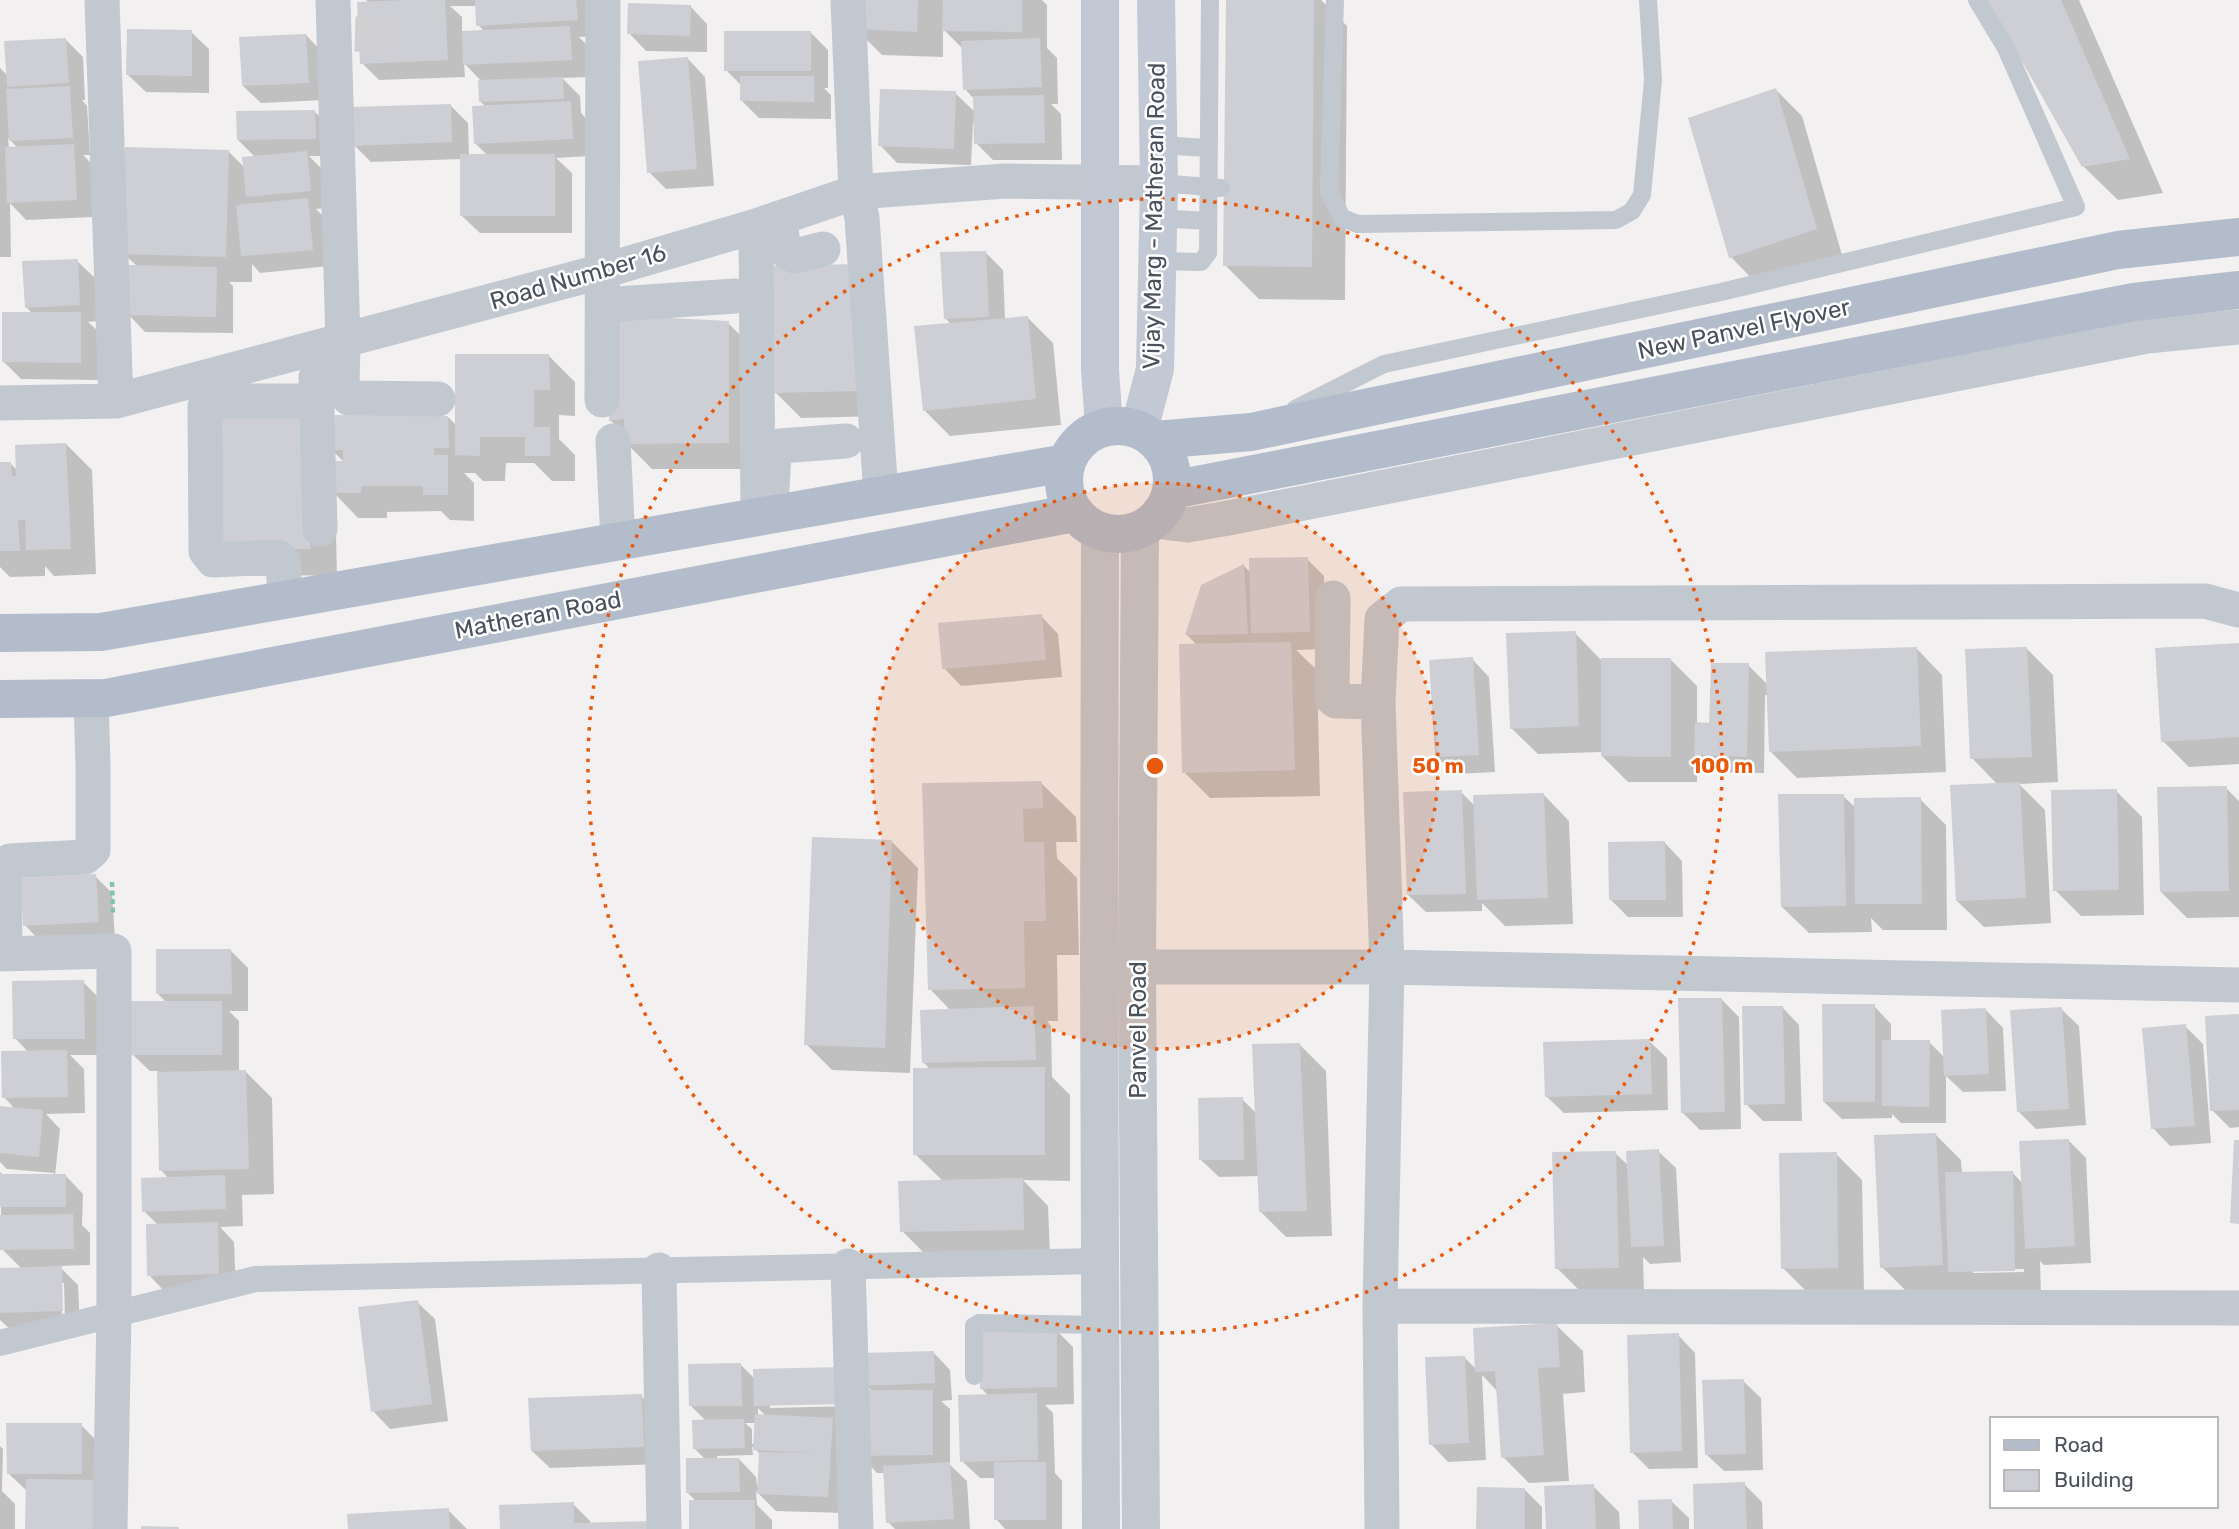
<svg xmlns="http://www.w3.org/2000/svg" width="2239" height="1529" viewBox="0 0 2239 1529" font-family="Rubik,sans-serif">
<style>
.shadow{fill:#0003;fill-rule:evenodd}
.building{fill:#cecfd4}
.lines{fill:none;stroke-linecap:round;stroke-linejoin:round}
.minor-tunnel{stroke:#d0d0d2;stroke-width:35;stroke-dasharray:35 18;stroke-linecap:butt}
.path{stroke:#80c4ab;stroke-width:4.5;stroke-dasharray:5 3.5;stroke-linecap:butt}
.service{stroke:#c2c8d0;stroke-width:18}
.pedestrian{stroke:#c2c8d0;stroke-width:26}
.minor{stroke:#c2c8d0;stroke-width:35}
.tertiary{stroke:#c2c8d0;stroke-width:38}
.secondary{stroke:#c3c9d4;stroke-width:38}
.primary{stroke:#b3bccb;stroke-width:38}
.ring{fill:none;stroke:#e8590c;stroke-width:3.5;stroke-dasharray:3.5 7}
.labels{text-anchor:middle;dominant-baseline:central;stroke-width:5;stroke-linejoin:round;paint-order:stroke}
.street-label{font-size:24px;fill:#4a515b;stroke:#fff}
.centre{fill:#e8590c;stroke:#fff;stroke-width:3.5}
.ring-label{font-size:21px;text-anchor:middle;font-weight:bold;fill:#e8590c;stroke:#fff;stroke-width:5;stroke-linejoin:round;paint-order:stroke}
</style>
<rect width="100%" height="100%" fill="#f2f0f0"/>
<path class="shadow" d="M366,0H586L594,36L579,37L587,45L588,77L562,78L580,96L581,113L588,120L590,156L556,158L572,173V233H480L462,216V159L371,162L354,145L451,106L468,123L469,156H488L476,144L486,107L480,101L482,82L464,63L465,77L379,80L362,63L370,4ZM450,6H477L478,25L485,32L462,33V17Z
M856,0H1042L1047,5V48L1057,58L1058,104H1051L1061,114L1062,160H993L976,143V123H973L971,165L897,163L880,145L955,93L976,113L975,100L965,89L963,49L943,29V57L882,55L856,29Z
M1228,0H1321L1347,26L1345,300L1259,299L1225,265Z
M1989,0H2079L2163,193L2118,200L2083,166Z
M690,6L707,24V52L646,51L629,33Z
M191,32L209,49V93L146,92L128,75Z
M811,33L828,50V88H824L831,95V119L759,118L742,101V86L726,70Z
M306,35L323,53L326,100L261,103L243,86Z
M66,40L83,57L85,100H82L87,106L90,155H83L91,163L94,217L26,220L10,203L11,257H0V68L8,76ZM8,138L18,148H9Z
M688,59L705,77L714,186L666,189L649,172Z
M1776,90L1802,116L1842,255L1757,284L1731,257L1690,119Z
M314,111L332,129V156H309L324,171L327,208L316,209L325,218L329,266L260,273L252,264V282H229L233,286V333L145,332L128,314L138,267L124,254L228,151L245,168L256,158L238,140Z
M985,252L1003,270L1005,319L1027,317L1053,343L1061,425L950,436L924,410L951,324L945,318Z
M77,261L95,278L97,321L88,322L98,331V380L21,379L4,362L33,314L26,307Z
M772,267L883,416L801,418L775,392Z
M728,323L754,349V469H652L626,443V435L610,420Z
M549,356L575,382V416L559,415V439L575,455V481H552L534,463H506L505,481H483L475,473H464L474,483V521L450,520L441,511L387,512V518H358L335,494L337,575L243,576L332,437L448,417L457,426ZM333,451L345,463H334Z
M66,444L92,470L96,574L54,576L45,566V576L10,577L0,567V464L10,463L18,471Z
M1307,559L1324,576L1326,649L1296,650L1317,670L1320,796L1210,798L1184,772L1198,646L1187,635L1244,566L1251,573Z
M1041,616L1058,634L1062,677L961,686L944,668Z
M1575,633L1601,660H1671L1697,686V724L1711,725L1748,665L1768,685L1916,648L1942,675L1946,772L1797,778L1771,752L1768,695H1765L1764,773L1714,772L1697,755V782H1628L1602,756V752L1538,754L1511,728Z
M2239,645V764L2189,767L2163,741Z
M2027,649L2053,675L2058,782L2019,784L2045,810L2051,923L1984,927L1957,901L1998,785L1972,758Z
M1472,659L1489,677L1495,772L1454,774L1437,757Z
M1041,783L1076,817L1077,842H1056L1057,858L1077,878L1079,955H1057L1058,1021H1047L1051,1026L1052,1077L1070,1095V1181L1023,1180L1048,1206L1050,1255L928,1257L902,1231L943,1181L915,1154L930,1069L923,1062L951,1011L930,989L924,785Z
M2226,788L2239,801V917L2187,918L2161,892Z
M2116,791L2142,817L2144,915L2081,916L2055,890Z
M1461,792L1475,806L1543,794L1569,821L1573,924L1505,926L1482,903V911L1426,912L1408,895Z
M1843,796L1856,808L1920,799L1946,825L1947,930H1883L1871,918L1872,932L1809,933L1782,907Z
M892,842L918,868L910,1073L832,1070L806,1044Z
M1665,843L1682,861L1683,917H1628L1611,900Z
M95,876L112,893L115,939L42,943L25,925Z
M231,951L248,968V1011H229L239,1021V1072H246L272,1098L274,1194L242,1195L243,1226L220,1227L234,1242L236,1291L166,1293L149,1275L158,1225L144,1211L169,1179L161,1170L158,1071H150L132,1054L167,1003L158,994Z
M83,982L100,999L101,1055H70L84,1069L85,1113L46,1114L60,1129L55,1176H66L83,1194L82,1225L90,1233V1265L59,1266L78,1285L80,1328L11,1330L0,1320V1270L22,1269L2,1249L0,1172L4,1176H54V1173L7,1169L0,1162V1107L15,1109L4,1097L29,1053L15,1038ZM61,1283H64L65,1320H62Z
M1721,999L1739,1017L1741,1129L1700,1130L1682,1112Z
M1874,1006L1891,1024V1042H1929L1945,1058L1986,1010L2003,1028L2006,1091L1963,1092L1946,1076V1123H1901L1892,1114V1118L1842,1119L1824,1102Z
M1782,1007L1799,1025L1802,1121H1763L1746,1104Z
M2061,1009L2079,1026L2086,1125L2036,1129L2018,1111Z
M2239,1016V1127L2230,1128L2212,1110Z
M2185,1026L2203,1044L2211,1143L2170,1146L2153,1128Z
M1649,1041L1667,1058L1668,1110L1564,1113L1546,1096Z
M1300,1045L1326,1071L1332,1236L1286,1237L1260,1211L1259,1176L1219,1177L1201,1160L1242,1099L1257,1114Z
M1935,1134L1961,1160L1962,1174L2012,1172L2023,1184L2069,1141L2086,1158L2091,1263L2044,1265L2040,1261L2041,1296L1908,1293L1882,1267ZM2024,1269V1272L1973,1273V1270Z
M1658,1151L1676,1168L1681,1262L1650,1264L1643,1257L1644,1293L1583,1294L1557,1268L1615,1153L1628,1165Z
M1836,1154L1862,1180L1864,1294H1809L1783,1268Z
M417,1302L435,1319L448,1421L390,1429L373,1411Z
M1556,1325L1583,1351L1585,1392L1563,1394L1569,1481L1529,1483L1503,1457L1498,1392L1482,1375L1486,1460L1448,1462L1431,1444L1464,1357L1477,1370Z
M1056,1330L1073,1347L1074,1404L1045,1405L1053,1413L1055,1473L1062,1481V1529H1005L996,1519L995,1478H980L962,1461L989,1396L981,1388Z
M1678,1335L1695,1353L1698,1468L1649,1469L1632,1452Z
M933,1352L950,1370L952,1400L941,1401L950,1409V1465L967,1481L970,1529H895L888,1522L885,1473H877L860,1455L859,1421L835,1422L850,1437L845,1513L776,1511L756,1491L757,1505L772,1520V1529H690L697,1502L688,1493L706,1460L694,1448L706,1421L691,1406L740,1364L755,1379L861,1386L873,1392L866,1385ZM854,1402V1406L770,1408V1404ZM758,1408L766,1416H758ZM745,1423H756L755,1444H752V1429ZM752,1446L761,1455L759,1485H757L756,1477L739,1459L717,1460V1456L753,1455Z
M1743,1381L1761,1398L1763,1470L1724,1471L1706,1454Z
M641,1396L659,1413L661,1464L550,1468L532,1451Z
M81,1425L98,1442L99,1481L27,1529L26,1490L8,1473Z
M0,1446L3,1449L2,1491L15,1504V1529H0Z
M1744,1484L1762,1502L1763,1529H1696Z
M1593,1486L1619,1512L1620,1529H1548Z
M1525,1490L1542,1507V1529H1478Z
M1671,1501L1689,1518V1529H1640Z
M573,1504L590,1521L591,1524L502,1529Z
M448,1510L467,1529H350Z"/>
<path class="building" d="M406,0H445L448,60L360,64L357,2Z
M475,0H576L578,20L476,26Z
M855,0H918L917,32L854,29Z
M943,0H1022V32L942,31Z
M1226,0H1314L1312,267L1223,266Z
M1987,0H2061L2130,159L2082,167Z
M628,3L691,5L690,36L627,34Z
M570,26L572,60L463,65L462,31Z
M127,29L192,30V76L126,75Z
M724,31H811V71H724Z
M306,34L309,83L242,86L239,37Z
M66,38L69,83L7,87L4,41Z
M1040,38L1042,87L963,90L961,41Z
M688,57L697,169L647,173L638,61Z
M740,76H814V102L740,101Z
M563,77L564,99L479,102L478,80Z
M70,86L73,138L9,141L6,89Z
M1776,88L1817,229L1729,258L1688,118Z
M880,89L956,91L954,149L878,146Z
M1044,95L1045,143L974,144L973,96Z
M571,101L573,139L474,144L472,106Z
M451,104L452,142L352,146L351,107Z
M315,110L316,139L237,140L236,111Z
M74,144L77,200L7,203L5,147Z
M125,147L229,150L226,257L122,254Z
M307,151L311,191L246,197L242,157Z
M460,154H555V216H460Z
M308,198L313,250L241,256L236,205Z
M986,251L989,317L944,319L940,252Z
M78,259L80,305L25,308L22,261Z
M854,264L858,391L774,393L770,266Z
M126,265L217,267L216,317L126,315Z
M2,312H81V363L2,362Z
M610,315L729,321V443L624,444V419L609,421Z
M1028,316L1036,399L923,411L914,326Z
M455,354H549L550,390H534V427H550V456H525V437H480V456L455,455Z
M211,410L308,411L311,549L215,550Z
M330,415L448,416L449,448H434V455H448V495H423V486H361V493H330V461H343V450H330Z
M66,443L71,549L26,550L25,520H18L20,551H0V462H11L12,476H16L15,445Z
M1308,557L1310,632L1251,633L1249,558Z
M1244,564L1248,634L1185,635L1201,585Z
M1042,614L1046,660L942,669L938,623Z
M1576,631L1579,726L1510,729L1506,633Z
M1291,642L1295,770L1182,773L1179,644Z
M2239,643V737L2161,742L2155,648Z
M1917,647L1921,746L1769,752L1765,652Z
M2027,647L2032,757L1970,759L1965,649Z
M1473,657L1479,755L1435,757L1429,660Z
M1601,658H1671V757L1601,756Z
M1711,663H1749L1747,757L1694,755L1695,722L1709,723Z
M1042,781L1043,808L1023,809L1024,842H1044L1046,921H1024L1025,988L928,990L922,783Z
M2020,782L2026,898L1956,901L1950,785Z
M2227,786L2229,891L2160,892L2157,787Z
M2117,789L2119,890L2053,891L2051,790Z
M1462,790L1466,894L1407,895L1403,792Z
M1544,793L1548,898L1477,900L1473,795Z
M1778,794H1844L1846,906L1781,907Z
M1921,797L1922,904H1855L1854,798Z
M812,837L892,840L885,1048L804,1045Z
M1665,841L1666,900H1609L1608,842Z
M96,874L99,922L23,926L20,878Z
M156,949H231L232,994H156Z
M84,980L85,1039H13L12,981Z
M1678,998H1722L1725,1112L1681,1113Z
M130,1001H222V1055H130Z
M1822,1004H1875V1102H1823Z
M1034,1006L1036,1060L922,1063L920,1010Z
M1742,1006H1783L1785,1104L1744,1105Z
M2062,1007L2069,1109L2017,1112L2010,1010Z
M1986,1008L1989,1074L1944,1076L1941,1010Z
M2239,1014V1110L2210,1111L2205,1016Z
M2186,1024L2195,1126L2151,1129L2142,1028Z
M1650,1039L1652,1094L1545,1097L1543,1042Z
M1882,1040H1930L1929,1107L1882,1106Z
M1300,1043L1307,1211L1259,1212L1252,1044Z
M67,1050L68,1097L2,1098L1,1051Z
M1045,1067V1155H913V1068Z
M246,1070L249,1169L159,1171L157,1072Z
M1243,1097L1244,1160H1199L1198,1098Z
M0,1106L43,1110L39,1157L0,1153Z
M1936,1133L1943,1265L1880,1268L1874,1135Z
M2069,1139L2075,1246L2025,1249L2019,1141Z
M2234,1140H2239V1224L2230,1223Z
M1659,1149L1664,1246L1631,1247L1626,1151Z
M1616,1151L1619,1268L1555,1269L1552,1152Z
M1837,1152L1838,1268L1781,1269L1779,1153Z
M2013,1171L2015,1271L1948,1272L1945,1172Z
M0,1174H66V1207H0Z
M225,1175L226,1209L142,1212L141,1178Z
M1023,1178L1024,1230L900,1232L898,1181Z
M73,1214L74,1249L0,1250V1215Z
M218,1222L219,1274L147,1276L146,1224Z
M62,1266L63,1311L0,1313V1268Z
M418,1300L432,1404L371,1412L358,1307Z
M1557,1323L1560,1367L1538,1368L1544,1455L1501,1458L1495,1371L1475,1372L1473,1328Z
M1057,1328V1387L980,1389L978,1329Z
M1679,1333L1682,1451L1630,1453L1627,1335Z
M934,1351L935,1383L864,1386L863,1353Z
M1465,1356L1469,1443L1429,1445L1425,1357Z
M741,1363L742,1406H689L688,1364Z
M844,1367L845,1404L754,1406L753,1369Z
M1744,1379L1746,1454L1705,1455L1702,1380Z
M857,1390H933V1455L858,1456Z
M1037,1393L1038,1460L960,1462L958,1395Z
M642,1394L644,1447L531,1451L528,1398Z
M755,1414L833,1418L828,1497L757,1494L759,1452L822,1453L753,1450Z
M744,1419L745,1448L693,1449L692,1420Z
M6,1423H82V1474H7Z
M686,1458H739L740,1492L686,1493Z
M950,1462L954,1519L886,1523L883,1466Z
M994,1462H1046V1520H994Z
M26,1479L102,1480L101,1529H25Z
M1745,1482L1747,1529H1694L1693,1484Z
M1594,1484L1596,1529H1546L1544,1486Z
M1477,1487L1525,1488V1529H1476Z
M1672,1499L1673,1529H1639L1638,1500Z
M689,1500H755V1529H689Z
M574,1502V1523L654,1521L655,1529H500L499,1505Z
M449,1508L450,1529H348L347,1514Z
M141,1526L179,1527V1529H141Z"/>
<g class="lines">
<path class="minor-tunnel" d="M355,34L388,35"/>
<path class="path" d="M112,882L113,915"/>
<path class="service" d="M1335,0L1329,192L1342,218L1358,224L1616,220L1632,211L1642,195L1653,80L1648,0
M1158,145L1208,148
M1159,183L1221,188
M1158,218L1208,221
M1157,261L1201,262L1208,253L1210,0
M1295,409L1384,364L1721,292L2076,207L2006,48L1977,0
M974,1376V1326L979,1323L1100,1325"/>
<path class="pedestrian" d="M0,1343L255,1279L1100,1261"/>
<path class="minor" d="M102,0L116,401
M333,0L343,341L342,388L349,398L438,399
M848,0L856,192L862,218L881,495
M779,218L783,243L787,252L795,256L823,249
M756,226L758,516
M603,305L735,296
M316,377L320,529
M602,400L603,0
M0,403L116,401L603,271L756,226L856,192L1005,181L1159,183
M613,441L618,541
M772,489L774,452L780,446L846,441
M1155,521L1187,525L1223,519L2147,336L2239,327
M1333,598L1332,698L1336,701L1378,702
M285,599L283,561L278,557L213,560L206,551L205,407L214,401H317
M0,954L114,951V1314L110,1529
M5,954L4,868L10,861L85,857L93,850V766L91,698
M1109,967H1387L2239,985
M848,1266L856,1529
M659,1270L664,1529
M1380,1306L2239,1308
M1382,1529L1380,1306L1387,967L1378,702L1382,619L1401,604L2205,601L2239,610"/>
<path class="tertiary" d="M1140,531L1137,967L1141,1529
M1100,532L1099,967L1101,1529"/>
<path class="secondary" d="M1100,0V370L1104,427
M1139,430L1155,369L1159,183L1156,0"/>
<path class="primary" d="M1064 480a54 54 0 1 1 108 0a54 54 0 1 1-108 0Z
M1155,440L1251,432L2118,250L2239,237
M1172,490L2134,302L2239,290
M0,633L101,632L1066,463
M0,699L106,698L1074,513"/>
</g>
<circle cx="1155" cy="766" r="283" fill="#e8590c" fill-opacity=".12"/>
<g class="ring">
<circle cx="1155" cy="766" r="283"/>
<circle cx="1155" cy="766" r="567"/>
</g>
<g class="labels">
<g class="street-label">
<text transform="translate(1154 216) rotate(-89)">Vijay Marg - Matheran Road</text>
<text transform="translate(578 277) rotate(-16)">Road Number 16</text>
<text transform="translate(1744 329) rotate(-12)">New Panvel Flyover</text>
<text transform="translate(538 615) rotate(-11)">Matheran Road</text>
<text transform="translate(1138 1030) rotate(-90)">Panvel Road</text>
</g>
</g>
<circle cx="1155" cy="766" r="10" class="centre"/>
<g class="ring-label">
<text x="1438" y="773">50 m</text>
<text x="1722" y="773">100 m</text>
</g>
<rect x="1990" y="1417" width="228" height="91" fill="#ffffff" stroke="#b7b9bd" stroke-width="2"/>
<rect x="2004" y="1440" width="35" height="10" fill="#b3bccb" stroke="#b7b9bd" stroke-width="2"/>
<text x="2054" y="1452" font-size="21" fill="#4a515b">Road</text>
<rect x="2004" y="1470" width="35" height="21" fill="#cecfd4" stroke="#b7b9bd" stroke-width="2"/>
<text x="2054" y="1487" font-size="21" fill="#4a515b">Building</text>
</svg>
